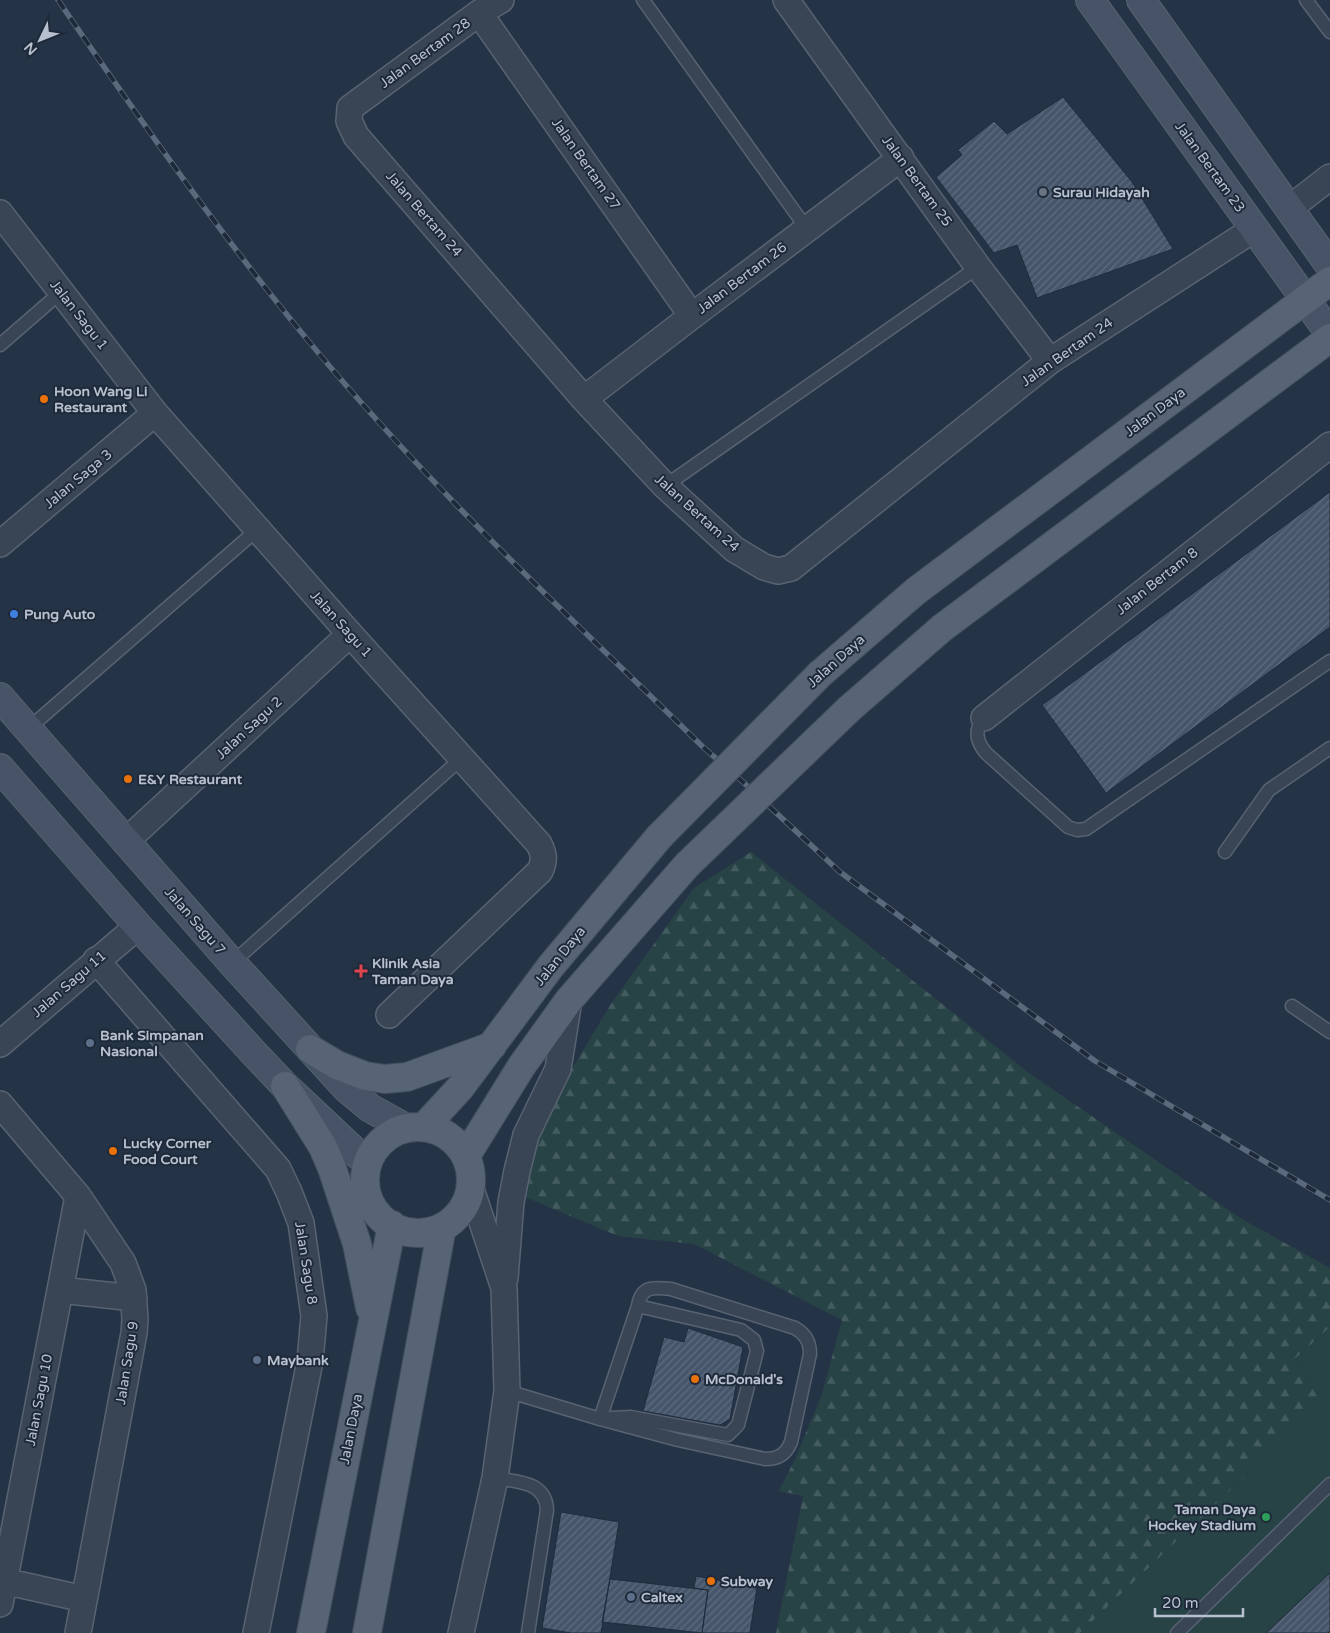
<svg xmlns="http://www.w3.org/2000/svg" width="1330" height="1633" viewBox="0 0 1330 1633" font-family="'Varela Round',sans-serif">
<style>
.forest{fill:url(#forest-firs)}
.park{fill:#274346}
.building{fill:url(#building-hatch);stroke:#202c3c}
.lines{fill:none;stroke-linecap:round;stroke-linejoin:round}
.lane-casing{stroke:#586372;stroke-width:15}
.street-casing{stroke:#586372;stroke-width:28}
.secondary-casing{stroke:#586372;stroke-width:30}
.primary-casing{stroke:#434e5e;stroke-width:30}
.lane{stroke:#394555;stroke-width:12}
.street{stroke:#394555;stroke-width:25}
.secondary{stroke:#475468;stroke-width:28}
.primary{stroke:#576475;stroke-width:28}
.rail-casing{stroke:#5b697c;stroke-width:5.5}
.rail{stroke:#1e2a3a;stroke-width:4;stroke-dasharray:11;stroke-linecap:butt}
.primary-bridge-casing{stroke:#434e5e;stroke-width:30;stroke-linecap:butt}
.primary-bridge{stroke:#576475;stroke-width:28}
.worship-dot{fill:#6b7280;stroke:#1e2a3a;stroke-width:2}
.food-dot{fill:#e8710a;stroke:#1e2a3a;stroke-width:2}
.shop-dot{fill:#3f7fe0;stroke:#1e2a3a;stroke-width:2}
.health-dot{fill:#e0444e;stroke:#1e2a3a;stroke-width:2}
.service-dot{fill:#5c6f8a;stroke:#1e2a3a;stroke-width:2}
.leisure-dot{fill:#2e9e5b;stroke:#1e2a3a;stroke-width:2}
.labels{text-anchor:middle;dominant-baseline:central;stroke-width:4;stroke-linejoin:round;paint-order:stroke}
.street-label{font-size:14px;fill:#b7c0ce;stroke:#1e2a3a}
.poi-label{font-size:14px;font-weight:bold;fill:#b7c0ce;stroke:#1e2a3a;text-anchor:start}
</style>
<defs>
<pattern id="forest-firs" width="22" height="20" patternUnits="userSpaceOnUse" patternTransform="scale(1.25)"><rect width="22" height="20" fill="#274346"/><path d="M5 1l3.5 6h-7zM16 11l3.5 6h-7z" fill="#445c60"/></pattern>
<pattern id="building-hatch" width="6" height="6" patternUnits="userSpaceOnUse" patternTransform="scale(1.25)"><rect width="6" height="6" fill="#46556a"/><path d="M-1 1l2-2M0 6l6-6M5 7l2-2" fill="none" stroke="#5e6c7e"/></pattern>
</defs>
<rect width="100%" height="100%" fill="#253346"/>
<path class="forest" d="M751,852L1029,1073L1240,1218L1330,1268V1327L1295,1359L1325,1401L1080,1633H776L803,1496L779,1491L795,1459L822,1394L842,1320L694,1244L618,1236L525,1197L532,1135L611,1004L694,888Z"/>
<path class="park" d="M1330,1327V1633H1080L1324,1401L1295,1359Z"/>
<path class="building" d="M1063,97L1132,182L1173,249L1037,298L1017,245L994,253L936,177L962,155L958,150L994,121L1007,134Z
M1330,492V627L1106,793L1042,705Z
M688,1328L743,1347L730,1419L720,1425L643,1411L664,1337L684,1342Z
M561,1512L619,1522L601,1633H571L542,1628Z
M1330,1573V1631L1328,1633H1266Z
M696,1576L757,1587L750,1633H702L708,1590L694,1588Z
M610,1579L708,1590L702,1633L602,1622Z"/>
<g class="lines">
<g class="lane-casing">
<path id="lane" d="M643,0L807,229
M1306,0L1330,32
M0,345L61,292
M665,486L978,267
M984,718C974,730 976,741 986,753L1068,827L1077,830L1086,829L1330,661
M28,729L258,529
M1225,852L1269,790L1330,748
M232,963L462,758
M1292,1006L1330,1032
M507,1391L600,1419L678,1440L765,1459C779,1459 786,1454 791,1442L810,1354C810,1341 805,1334 795,1328L671,1289C653,1287 641,1286 638,1306L600,1419
M611,1418L631,1417L728,1435L738,1425L757,1351L754,1340L741,1330L638,1306
M495,1478C517,1482 546,1481 547,1510L528,1633
M1177,1633L1330,1484"/>
</g>
<g class="street-casing">
<path id="street" d="M501,0L479,13L350,108L349,121L356,136L584,399L665,486L734,549L764,567L778,571L791,568L1050,361L1254,229
M786,0L978,267L1050,361
M479,13L692,316
M1290,208L1330,177
M0,213L155,413L350,634L539,844C544,854 545,860 540,871L389,1015
M584,399L692,316L901,158
M0,544L155,413
M984,718L1330,445
M125,842L350,634
M96,960L278,1169L289,1192L301,1223L314,1316L310,1361L256,1633
M0,1044L138,926
M0,1104L78,1196L123,1263L133,1290L135,1319L134,1333L78,1633
M505,1278L511,1202L517,1171L526,1135L558,1069L569,1000
M60,1290L134,1298
M4,1581L84,1599
M0,1604L78,1196
M461,1633L495,1478L507,1391L504,1288L471,1189"/>
</g>
<g class="secondary-casing">
<path id="secondary" d="M1090,0L1330,334
M1141,0L1330,266
M0,697L232,963L346,1088L370,1108L406,1128
M0,768L138,926L251,1050L285,1086L367,1163"/>
</g>
<g class="primary-casing">
<path id="primary" d="M820,674L916,591L1330,281
M849,709L942,628L1330,338
M310,1049L337,1065L365,1076L385,1079L407,1077L492,1046
M285,1086L323,1147L332,1168L357,1244L370,1308
M424,1127L460,1088L551,966L659,837
M365 1180a53 53 0 1 1 106 0a53 53 0 1 1-106 0Z
M466,1156L521,1067L569,1000L687,865
M311,1633L392,1225
M367,1633L442,1227"/>
</g>
<use href="#lane" class="lane"/>
<use href="#street" class="street"/>
<use href="#secondary" class="secondary"/>
<use href="#primary" class="primary"/>
<g class="rail-casing">
<path id="rail" d="M58,0C157,145 258,289 376,419C479,534 593,639 703,747L743,782L840,872L1095,1061L1330,1200"/>
</g>
<use href="#rail" class="rail"/>
<g class="primary-bridge-casing">
<path id="primary-bridge" d="M659,837L820,674
M687,865L849,709"/>
</g>
<use href="#primary-bridge" class="primary-bridge"/>
</g>
<circle class="worship-dot" cx="1043" cy="192" r="5"/>
<g class="food-dot">
<circle cx="44" cy="399" r="5"/>
<circle cx="128" cy="779" r="5"/>
<circle cx="113" cy="1151" r="5"/>
<circle cx="695" cy="1379" r="5"/>
<circle cx="711" cy="1581" r="5"/>
</g>
<circle class="shop-dot" cx="14" cy="614" r="5"/>
<path class="health-dot" d="M358.5 963.5h5v5h5v5h-5v5h-5v-5h-5v-5h5z"/>
<g class="service-dot">
<circle cx="90" cy="1043" r="5"/>
<circle cx="257" cy="1360" r="5"/>
<circle cx="631" cy="1597" r="5"/>
</g>
<circle class="leisure-dot" cx="1266" cy="1517" r="5"/>
<g class="labels">
<g class="street-label">
<text transform="translate(425 53) rotate(-36)">Jalan Bertam 28</text>
<text transform="translate(586 164) rotate(55)">Jalan Bertam 27</text>
<text transform="translate(1210 167) rotate(54)">Jalan Bertam 23</text>
<text transform="translate(917 181) rotate(54)">Jalan Bertam 25</text>
<text transform="translate(424 214) rotate(49)">Jalan Bertam 24</text>
<text transform="translate(742 278) rotate(-37)">Jalan Bertam 26</text>
<text transform="translate(79 315) rotate(52)">Jalan Sagu 1</text>
<text transform="translate(1067 352) rotate(-35)">Jalan Bertam 24</text>
<text transform="translate(1155 412) rotate(-37)">Jalan Daya</text>
<text transform="translate(78 479) rotate(-40)">Jalan Saga 3</text>
<text transform="translate(697 513) rotate(42)">Jalan Bertam 24</text>
<text transform="translate(1157 581) rotate(-38)">Jalan Bertam 8</text>
<text transform="translate(341 624) rotate(48)">Jalan Sagu 1</text>
<text transform="translate(836 661) rotate(-42)">Jalan Daya</text>
<text transform="translate(249 728) rotate(-43)">Jalan Sagu 2</text>
<text transform="translate(195 921) rotate(49)">Jalan Sagu 7</text>
<text transform="translate(560 956) rotate(-51)">Jalan Daya</text>
<text transform="translate(69 984) rotate(-41)">Jalan Sagu 11</text>
<text transform="translate(306 1263) rotate(81)">Jalan Sagu 8</text>
<text transform="translate(127 1363) rotate(-81)">Jalan Sagu 9</text>
<text transform="translate(39 1400) rotate(-79)">Jalan Sagu 10</text>
<text transform="translate(351 1429) rotate(-79)">Jalan Daya</text>
</g>
<g class="poi-label">
<text x="1053" y="192">Surau Hidayah</text>
<text x="54" y="391">Hoon Wang Li<tspan x="54" dy="16">Restaurant</tspan></text>
<text x="24" y="614">Pung Auto</text>
<text x="138" y="779">E&amp;Y Restaurant</text>
<text x="372" y="963">Klinik Asia<tspan x="372" dy="16">Taman Daya</tspan></text>
<text x="100" y="1035">Bank Simpanan<tspan x="100" dy="16">Nasional</tspan></text>
<text x="123" y="1143">Lucky Corner<tspan x="123" dy="16">Food Court</tspan></text>
<text x="267" y="1360">Maybank</text>
<text x="705" y="1379">McDonald's</text>
<text x="1256" y="1509" text-anchor="end">Taman Daya<tspan x="1256" dy="16">Hockey Stadium</tspan></text>
<text x="721" y="1581">Subway</text>
<text x="641" y="1597">Caltex</text>
</g>
</g>
<g transform="translate(40 40) rotate(227)" stroke="#1e2a3a" stroke-width="4" paint-order="stroke">
<path d="M0-4L9 19L0 12L-9 19Z" fill="#b7c0ce"/>
<text y="-8" font-size="14" font-weight="bold" text-anchor="middle" fill="#b7c0ce">N</text>
</g>
<path d="M1155 1608v8h88v-8" fill="none" stroke="#b7c0ce" stroke-width="2.5"/>
<text x="1162" y="1608" font-size="15" fill="#b7c0ce" stroke="#1e2a3a" stroke-width="4" paint-order="stroke">20 m</text>
</svg>
